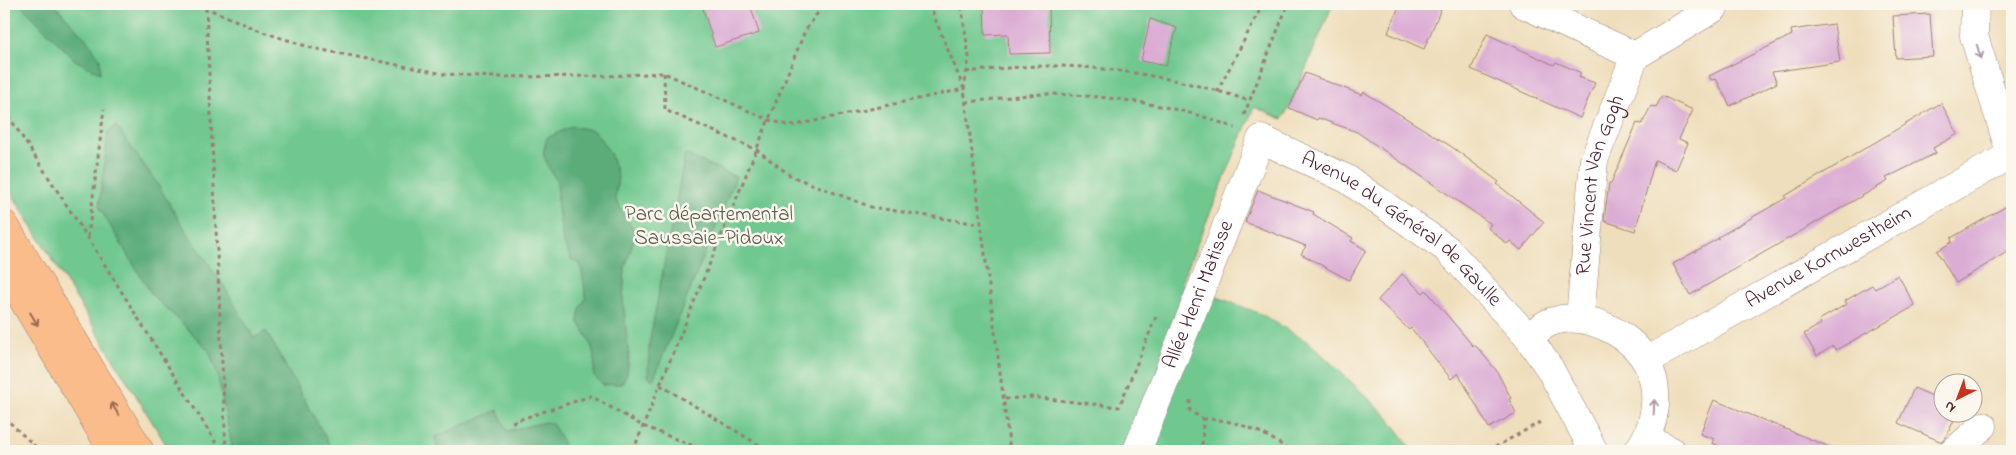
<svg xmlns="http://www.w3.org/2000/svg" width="2016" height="455" viewBox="0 0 2016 455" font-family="'Indie Flower',sans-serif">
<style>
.green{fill:#6fc88f;stroke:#5c745d}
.forest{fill:#5bac7a;stroke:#526652}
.building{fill:#dbadd5}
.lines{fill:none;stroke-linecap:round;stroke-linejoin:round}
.minor-casing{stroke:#9c7e74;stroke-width:29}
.major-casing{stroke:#9c7e74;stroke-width:29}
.path{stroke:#9c7e74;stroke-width:3;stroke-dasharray:4 4;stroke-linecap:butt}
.minor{stroke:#fff;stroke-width:28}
.major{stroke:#f9bc8a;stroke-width:28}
.oneway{stroke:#ae9aa0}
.oneway2{stroke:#996656}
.labels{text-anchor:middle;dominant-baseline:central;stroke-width:5;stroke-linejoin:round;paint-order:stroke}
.street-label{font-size:21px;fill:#4a1f2b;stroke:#fbf7ec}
.park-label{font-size:21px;fill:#575a4e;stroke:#fbf7ec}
</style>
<rect width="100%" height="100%" fill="#fbf7ec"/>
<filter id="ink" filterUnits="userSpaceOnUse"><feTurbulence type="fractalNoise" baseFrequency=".02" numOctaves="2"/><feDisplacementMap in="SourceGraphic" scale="10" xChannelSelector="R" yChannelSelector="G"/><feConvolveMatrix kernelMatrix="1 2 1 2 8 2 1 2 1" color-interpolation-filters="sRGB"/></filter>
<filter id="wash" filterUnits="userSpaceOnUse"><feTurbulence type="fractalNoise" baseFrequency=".0096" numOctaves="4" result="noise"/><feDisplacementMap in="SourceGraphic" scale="20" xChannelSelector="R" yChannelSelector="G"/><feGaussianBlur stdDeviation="1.12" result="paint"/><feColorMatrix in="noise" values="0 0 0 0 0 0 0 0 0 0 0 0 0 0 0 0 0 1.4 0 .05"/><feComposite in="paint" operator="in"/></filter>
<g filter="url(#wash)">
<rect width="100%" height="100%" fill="#efdebc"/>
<path class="green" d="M4,4H1333L1289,108L1282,119L1254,107L1181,283L1261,314L1311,344L1389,418L1413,451H170L4,181Z"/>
<path class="forest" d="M20,4H54L88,41L100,59V73L75,60Z
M116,126L156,182L181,223L225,288L254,338L266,331L333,451H233L217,373L209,351L185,326L152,295L99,207L108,132Z
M572,126L595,131L610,153L618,177L615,198L625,217L636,232L625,268L623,301L629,357L627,374L621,384L603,385L593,375C598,353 589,339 578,321L580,309L586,298L581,265L571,259L563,241L558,208L557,181L549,168L543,153L547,138Z
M685,154L736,177L653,380L648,376L649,345Z
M498,410L507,431L545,422L552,423L563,442L564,451H438L435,437Z"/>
<g id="blocks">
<path class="building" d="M719,4H750L759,33L715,47L703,9Z
M984,4H1049L1050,53L1009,54L1008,34L985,35Z
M1400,4H1443L1424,49L1388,33Z
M1930,14L1933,56L1896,58L1893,16Z
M1150,19L1177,28L1166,66L1141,61Z
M1834,24L1840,62L1772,72L1777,83L1730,106L1716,79L1711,80L1709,76L1792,35L1791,30Z
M1487,34L1554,65L1556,62L1581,73L1579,77L1595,83L1580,118L1471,69Z
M1305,73L1362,95L1364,92L1452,147L1499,182L1497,184L1544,222L1521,250L1510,241L1507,244L1488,228L1491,224L1357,132L1318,118L1317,120L1289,108Z
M1662,96L1693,110L1679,139L1688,143L1676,170L1655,160L1635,231L1604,221L1609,183H1611L1637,123L1642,124L1651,106L1656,107Z
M1941,103L1958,134L1933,148L1936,153L1886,178L1888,181L1690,295L1673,264L1719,238L1718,237L1786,198L1785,196Z
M1258,190L1314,212L1313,214L1353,238L1351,241L1366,250L1349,280L1301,254L1306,246L1245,222Z
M2012,203V249L1956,283L1937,251L1952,242L1951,238Z
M1402,274L1423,293L1426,290L1473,346H1476L1496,370L1511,398L1509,399L1516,413L1489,428L1458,373L1451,379L1411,328L1409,330L1378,300Z
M1898,275L1915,306L1836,350L1833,346L1817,356L1804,334L1821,324L1819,320L1847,304L1845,301L1872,285L1875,289Z
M1914,388L1944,401V412H1950L1948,418L1954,420L1946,437L1942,442L1898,423Z
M1714,400L1837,450V451H1730L1712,443L1714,439L1700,434Z"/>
</g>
</g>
<g filter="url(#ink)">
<use href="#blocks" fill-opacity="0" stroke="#9c7e74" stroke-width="1"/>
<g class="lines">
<g class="minor-casing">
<g id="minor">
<path d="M1523,4L1635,56"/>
<path d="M1975,4L1974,36L2011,155"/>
<path id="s1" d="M1580,318L1594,160L1635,56L1714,8"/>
<path d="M1528,337C1536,331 1545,323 1554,321C1586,311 1629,333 1646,361C1662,390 1656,426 1638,451"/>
<path id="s2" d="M1646,361L2012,154"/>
<path d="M1647,439L1672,451"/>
<path id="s3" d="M1137,451L1261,139L1347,179L1447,249L1528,337L1550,369L1594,451"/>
<path d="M1954,451L1983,426"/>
</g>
</g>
<g class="major-casing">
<path id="major" d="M4,224L140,451
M4,268L113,451"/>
</g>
<path class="path" d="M197,4L263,32L312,48L444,74L496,77L607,76L664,73L769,120L791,126L964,89L969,57L961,4
M929,4L964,89L1010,451
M206,8L226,451
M966,72C1004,68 1043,64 1081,67C1138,71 1196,83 1250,101
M664,73L665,110L757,150L791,176L871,207L972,223H982
M1217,92L1263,4
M966,102C994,100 1022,94 1050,94C1113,96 1177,105 1235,128
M4,109L88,238L221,451
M1244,115L1288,4
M88,237L104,109
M660,385L769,451
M1005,399L1031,397L1119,407L1156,317
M1190,400V411L1203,419L1202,451
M4,417L40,451
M1203,419C1236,419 1265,432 1290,451
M512,422L591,396L643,426L706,451
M633,451L805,31L824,4
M1488,451L1544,420"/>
<use href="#minor" class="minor"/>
<use href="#major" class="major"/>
</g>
<defs><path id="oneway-shaft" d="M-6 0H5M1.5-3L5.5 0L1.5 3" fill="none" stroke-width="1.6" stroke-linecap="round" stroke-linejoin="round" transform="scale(1.25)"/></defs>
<g class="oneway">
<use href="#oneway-shaft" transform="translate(1979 52) rotate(73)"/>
<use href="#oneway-shaft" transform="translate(1654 407) rotate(-88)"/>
</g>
<g class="oneway2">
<use href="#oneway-shaft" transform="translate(34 319) rotate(59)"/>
<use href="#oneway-shaft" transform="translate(115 409) rotate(-121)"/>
</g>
</g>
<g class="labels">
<g class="street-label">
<text stroke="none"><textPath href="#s1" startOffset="135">Rue Vincent Van Gogh</textPath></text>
<text stroke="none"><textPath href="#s3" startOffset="504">Avenue du Général de Gaulle</textPath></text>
<text stroke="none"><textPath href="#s2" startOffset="210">Avenue Kornwestheim</textPath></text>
<text stroke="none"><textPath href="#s3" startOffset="168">Allée Henri Matisse</textPath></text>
</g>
<g class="park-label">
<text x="709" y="215">Parc départemental<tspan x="709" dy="24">Saussaie-Pidoux</tspan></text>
</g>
</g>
<rect width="2016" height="455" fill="none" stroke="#fbf7ec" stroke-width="20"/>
<g transform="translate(1958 398) rotate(222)"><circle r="24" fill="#fbf7ec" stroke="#b4a19f"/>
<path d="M0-4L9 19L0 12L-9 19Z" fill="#c8321e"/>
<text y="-8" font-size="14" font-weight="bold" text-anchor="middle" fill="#4a1f2b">N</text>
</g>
</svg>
